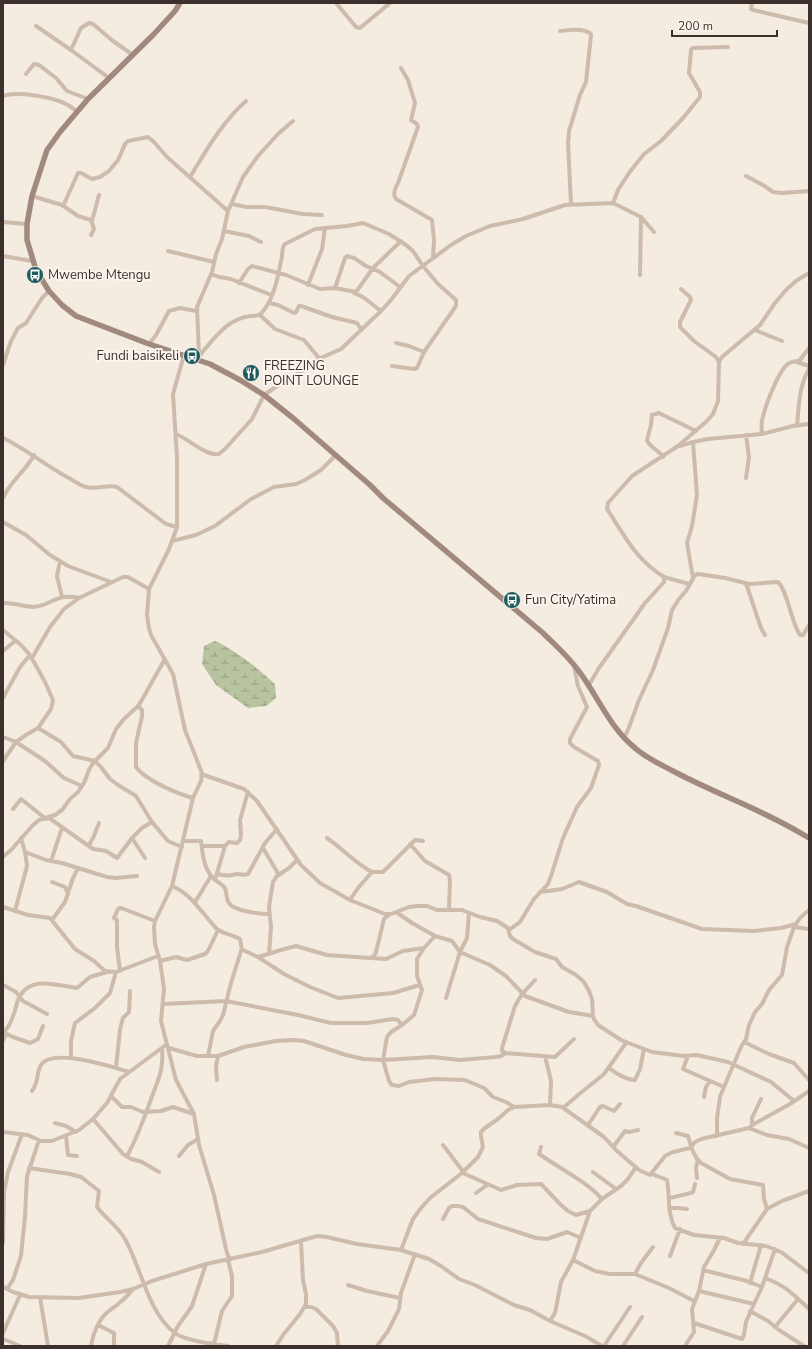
<svg xmlns="http://www.w3.org/2000/svg" width="812" height="1349" viewBox="0 0 812 1349" font-family="'Nunito Sans',sans-serif">
<style>
.wetland{fill:url(#wetland-marsh)}
.lines{fill:none;stroke-linecap:round;stroke-linejoin:round}
.street{stroke:#cdbbac;stroke-width:4}
.secondary{stroke:#a18a7d;stroke-width:5.5}
.labels{text-anchor:middle;dominant-baseline:central;stroke-width:4;stroke-linejoin:round;paint-order:stroke}
.poi-label{font-size:13px;fill:#3b302b;stroke:#fbf5ee;text-anchor:start}
</style>
<defs>
<pattern id="wetland-marsh" width="20" height="14" patternUnits="userSpaceOnUse"><rect width="20" height="14" fill="#b8c4a0"/><path d="M1 5h8M5 5V1M11 12h8M15 12V8" fill="none" stroke="#97a083"/></pattern>
</defs>
<rect width="100%" height="100%" fill="#f4ebe1"/>
<path class="wetland" d="M215,641C238,652 256,667 275,684L276,698L266,706L248,708L216,685L202,664L204,646Z"/>
<g class="lines">
<path class="street" d="M336,3L356,27L360,28L390,3
M752,3L751,9L753,10L809,23
M36,26L71,50L109,78
M560,31C570,30 581,28 590,33L591,35L586,82L580,95L569,131L568,143L571,204
M71,50L81,28L89,23L93,24L113,41L133,55
M401,68L408,80L415,103L411,120L417,124L418,127L398,183C395,188 392,194 396,199L432,220L434,240L433,258
M26,74L34,64L39,65L56,78L67,91L88,99
M3,96C17,91 53,97 66,104C70,106 73,109 77,111
M746,176L763,185L773,192L782,193L809,191
M190,177C206,151 222,122 246,101
M32,196L62,205L64,204L78,173H81L92,179L100,177L109,171L118,160L125,144L128,141L148,137L154,142L167,157L228,211
M613,203L641,217L654,232
M232,204L246,207H265L303,214L322,215
M62,205L78,216L91,220L94,229L91,235
M92,221L99,195
M3,222L27,224
M224,231L249,236L261,242
M168,251L214,262
M3,256L32,261
M211,274L219,277L231,279L271,295
M640,275L641,217
M239,283L248,269L252,266L286,275L320,289L335,288L356,292L373,268L401,241
M308,285L322,249L325,228
M335,288L345,258L347,256L354,258L366,266L380,272L400,287
M681,289L690,297L691,300L680,322V327L694,341L716,357L719,362
M354,293L363,297L381,311
M269,303L278,305L294,313L296,312L299,306H301L332,317L357,323L361,329
M260,315L275,329L304,340L319,358
M755,330L782,341
M396,343L409,346L424,352
M149,344L156,335L169,311L180,308L196,311
M184,355L173,394L177,458V527L169,549L149,589L147,615L149,628L151,635L173,674L185,730L202,773L201,781L193,798L172,886L155,921L154,927L155,944L160,961L164,989L161,1021L176,1080L194,1114L199,1145L214,1195L226,1249L228,1256L231,1259
M199,356L197,307L212,272L216,254L222,239L228,211L243,177L258,156L278,134L293,121
M197,359C204,350 221,329 231,323C235,321 240,318 245,317C252,315 259,318 264,310C274,297 278,277 281,261C283,256 281,248 285,244L315,229L347,226L363,223L389,234L406,245L413,251L423,266L438,284L456,300V306L424,352L417,368L414,369L392,366
M797,362L809,366
M3,365L11,341L18,328L26,323L42,298L49,291
M797,425C799,406 799,386 809,369
M176,434C189,439 205,456 219,454L225,449L252,419L264,395L283,382L304,370L314,361L341,349L381,311L391,300L409,276L451,245L466,236L490,226L523,219L565,205L613,203L618,190L629,173L644,154L661,141L683,118L700,97V92L689,73L691,50L693,48L728,47
M762,434C762,430 761,425 762,421C764,409 778,371 788,364C791,361 796,362 800,360L809,348
M3,438C26,449 45,465 67,477C73,480 79,485 86,487C96,490 107,484 117,487L166,524L177,527
M680,446L693,442L708,439L762,434L793,426L809,424
M663,457C659,450 650,448 647,440L651,425L652,415L659,413L696,431
M746,478L749,457L746,435
M3,498C10,481 26,471 34,455
M3,522L26,535L50,555L68,566L111,582
M172,541L196,535L215,526L251,499L274,487L296,484L305,480L321,470L335,456
M60,561L57,576L62,597
M664,577L689,584
M693,578L687,543L692,526L697,495L693,442
M746,583L761,628L765,635
M3,603C12,602 23,607 34,607C52,605 56,593 79,598
M3,630L20,644L30,655L45,682L53,700L51,709L38,728L26,735L16,742L3,761
M3,651L15,641
M32,658L50,627L64,609L79,598L123,577H128L149,589
M589,685L599,668L645,603L664,582V577C635,559 625,536 607,509L608,503L632,476L678,446L707,421L713,414L718,401L719,362L722,357L760,325L775,303L786,290L796,281L809,273
M3,698L20,667L30,655
M138,706L142,710V716L136,743V767C145,780 178,794 193,798
M38,728L61,742L73,756L95,761L101,767L110,779L118,785L136,796L152,822
M3,737L16,742L45,761L64,778L82,786
M624,738L628,730L639,700L653,670L668,628L672,610L679,599L686,591L695,575L698,574L725,578L749,584L778,582C788,592 791,622 800,635H803L809,625
M201,774L244,789L257,801L301,865L320,883L350,900L385,914H391L409,907L417,906H427L437,910H462L480,917L497,921L508,928L510,936L513,939L535,952L556,959L562,967L576,975L584,982L589,991L592,999L593,1016L594,1019L598,1025L621,1040L652,1052L684,1056L697,1055L728,1062L771,1082L794,1101
M13,809L21,799L46,819
M49,818L93,849L106,851L117,858L132,838L142,828L152,822L168,841L182,847
M132,838L145,858
M327,838C343,849 355,863 372,872
M183,841H201C203,855 203,867 213,878C217,882 222,884 225,888C227,893 226,899 229,903C233,911 261,914 269,914
M410,844L425,861L449,875L450,880L449,910
M89,845L94,836L99,823
M202,846H225
M263,848L279,875
M25,852L46,860L62,863L107,877L115,878L137,876
M3,857L12,849L33,825L39,820L55,815L62,810L70,799L78,792L84,783L89,770L93,763L108,748L116,729L124,719L139,705L165,659
M51,861L62,828
M218,874C228,877 229,875 238,874C242,874 243,876 248,874L265,843L277,829
M215,880L225,846L229,842L237,843L240,840L241,835L240,820L248,792
M52,882L65,887L68,894
M172,886C193,895 202,914 217,929C221,933 234,935 240,939L242,950
M540,892L562,889L579,882L607,892L627,904L636,906L702,929L754,931L781,928L796,924
M350,900L358,888L372,872H383L415,840L423,841
M195,902L211,876
M3,907L28,915L50,918L75,949L94,961L105,971L116,972L158,956
M15,911L27,866L25,852L21,838
M396,912L412,923L435,936L452,941L460,952L490,965L506,976L525,996L569,1012L593,1016
M52,920L65,902L73,878L78,868
M794,927L809,929
M509,930L520,922L534,899L548,884L552,873L563,838L577,807L591,788L599,765L598,761L574,747L570,743V739L587,707L578,686L574,666
M435,936L424,948L417,959V976L422,990L414,1015L402,1025L391,1032L387,1037L383,1060L389,1081L392,1085L399,1086L409,1082L435,1079L465,1080L484,1088L493,1097L506,1102L514,1107
M269,954L271,927L269,907L273,882L277,876L289,868L297,860
M258,957L284,974L310,987L338,998L393,993L420,985
M371,958L386,959L403,951L424,948
M160,961L176,957L187,960L205,954L208,951L218,930
M120,971L117,947V920L114,918L118,909L121,908L155,921
M3,985L16,992L23,1001L47,1014
M446,998L460,952L467,938L469,913
M163,1004L226,1001L298,1015L331,1023H367L393,1019L398,1020L402,1025
M3,1032C8,1029 11,1022 13,1016C16,1010 16,1002 20,996C32,975 59,986 77,988L90,977L107,972
M3,1032L13,1037L30,1043L38,1039L43,1026
M3,1041L6,1034
M744,1042L769,1054L794,1063L809,1080
M169,1048L197,1056H218L244,1047L276,1041L293,1040L304,1041L346,1055L364,1059L383,1060L433,1057L460,1060L496,1057L501,1056L506,1053L555,1057L574,1039
M506,1053L502,1051V1048L515,1006L522,994L535,980
M208,1056L213,1031L220,1021L223,1015L231,983L241,951L243,950L258,957L281,950L296,946L327,955L370,958L374,956L376,952L384,919L390,914
M545,1056L551,1081L550,1105
M688,1056L683,1069L724,1087
M71,1058V1041L75,1023L95,1008L110,993L116,972
M116,1068L120,1029L123,1018L129,1012L130,991
M609,1068C615,1073 627,1080 635,1080L640,1069L644,1049
M217,1080L216,1066L218,1056
M32,1091C39,1082 36,1073 41,1065C52,1047 113,1067 129,1072
M111,1096L122,1107H131L143,1112L161,1111L173,1107L194,1114
M704,1097L706,1087L710,1081
M563,1108L578,1095L604,1074L626,1043
M93,1119L123,1154L131,1159L142,1162L159,1172
M55,1123L66,1126L76,1132
M588,1125L600,1107L603,1106L614,1111L620,1104
M752,1125V1118L761,1099
M749,1128L767,1135L789,1139L809,1148
M3,1132L28,1135L41,1141H52L79,1130L93,1119L107,1103L120,1079L167,1044
M676,1133L688,1136C691,1146 693,1156 701,1163L730,1179L763,1185L764,1199L767,1209
M66,1136L68,1155L77,1156
M717,1136V1118L720,1097L724,1087L741,1047L746,1039L749,1025L755,1012L762,1004L769,990L782,975L787,947L794,927L800,918L809,910
M443,1145L465,1174L501,1190L517,1185L541,1184L561,1205L568,1211L576,1215L590,1211
M541,1147L539,1154C559,1168 586,1181 602,1199
M613,1147L625,1131L629,1132L638,1130
M127,1156C137,1138 143,1121 150,1102C157,1081 164,1072 162,1049
M179,1156L188,1145L198,1139
M29,1168L70,1174L81,1177L99,1191L97,1207C106,1219 118,1226 125,1239C141,1267 148,1313 175,1333C185,1341 214,1344 228,1346
M593,1172L616,1189
M652,1174L667,1180C670,1196 667,1214 675,1228L694,1235L724,1238L738,1243L766,1246L781,1252L809,1273
M697,1178L696,1168L698,1160
M476,1193L487,1185
M670,1198L691,1193L693,1192L695,1184
M669,1208H678L687,1209
M443,1219L449,1208L452,1206H458L463,1207L478,1219L536,1238L547,1239L567,1232L581,1238
M3,1243L4,1193L8,1172L22,1134
M743,1244L767,1209L782,1201L809,1191
M401,1250L413,1219L421,1208L430,1198L462,1173L478,1157L483,1147L481,1136V1132L485,1128L498,1119L508,1110L514,1107L550,1105L562,1107L604,1137L617,1151L639,1170L650,1175L665,1156L673,1152L690,1148L695,1142L701,1139L749,1128L754,1124L790,1104L809,1091
M670,1256L680,1229
M573,1260L595,1271L610,1274H635L669,1288L694,1301
M703,1270L747,1281L762,1287
M635,1274L641,1263L653,1247
M765,1278C786,1286 793,1294 809,1309
M750,1283L761,1245
M348,1285L367,1291L400,1298
M3,1287L13,1292L29,1297L79,1298L120,1292L133,1289L152,1281L206,1264L262,1252L317,1236L327,1237L357,1244L401,1250L429,1259L441,1266L459,1279L475,1285L514,1305L530,1310L550,1321L585,1336L602,1346
M7,1289L13,1280L21,1256L25,1216L27,1176L39,1140
M699,1291L754,1304L762,1287L775,1249
M40,1297L48,1346
M304,1307H311L316,1309L333,1326L337,1333L338,1346
M750,1311L768,1321L779,1330L804,1346
M550,1321L555,1313L561,1282L573,1260L590,1211L602,1199L621,1186L628,1179L636,1167
M694,1323L742,1339L744,1335L746,1322L754,1304
M98,1325L114,1333V1346
M775,1327L798,1299
M3,1333L20,1295
M3,1339L20,1346
M214,1344L222,1311L232,1296V1276L228,1260
M91,1346C93,1333 99,1318 110,1310C119,1304 126,1298 133,1289
M168,1346L178,1326L192,1306L206,1264
M276,1346L283,1335L300,1314L306,1304V1294L303,1280L301,1241
M377,1346L388,1331L399,1309L401,1293L415,1254
M604,1346L630,1307
M623,1346L642,1317
M685,1346L694,1332L692,1309L699,1291L704,1267L713,1252L720,1238"/>
<path class="secondary" d="M180,3L175,11L154,34L88,99L60,132L47,150L32,196L27,224V240L36,270L49,291L62,305L76,316L149,344L210,364L240,380L264,395L293,418L370,485L383,498L543,633C555,645 568,656 578,670C598,696 609,727 635,748C646,758 660,764 673,771C718,795 766,811 809,838"/>
</g>
<defs>
<g id="bus-disc" transform="scale(0.9)"><circle r="9.5" fill="#1f5a5e" stroke="#fbf5ee"/><path d="M-5-6H5V4H4V6H2V4H-2V6H-4V4H-5ZM-3.5-4V0h7V-4ZM-3.5 1.2v1.5H-2V1.2ZM2 1.2v1.5H3.5V1.2Z" fill="#fff"/></g>
<g id="restaurant-disc" transform="scale(0.9)"><circle r="9.5" fill="#1f5a5e" stroke="#fbf5ee"/><path d="M-5-6h1v4h1v-4h1v4h1v-4h1v5L-1.5 .5V6h-2V.5L-5-1ZM5-6V6H3V1.5H1.5Q1.5-4 5-6Z" fill="#fff"/></g>
</defs>
<g fill-rule="evenodd">
<use href="#bus-disc" x="35" y="275"/>
<use href="#bus-disc" x="192" y="356"/>
<use href="#restaurant-disc" x="251" y="373"/>
<use href="#bus-disc" x="512" y="600"/>
</g>
<g class="labels">
<g class="poi-label">
<text x="48" y="275">Mwembe Mtengu</text>
<text x="179" y="356" text-anchor="end">Fundi baisikeli</text>
<text x="264" y="366">FREEZING<tspan x="264" dy="15">POINT LOUNGE</tspan></text>
<text x="525" y="600">Fun City/Yatima</text>
</g>
</g>
<rect width="812" height="1349" fill="none" stroke="#3b302b" stroke-width="8"/>
<path d="M672 30v6h105v-6" fill="none" stroke="#3b302b" stroke-width="2"/>
<text x="678" y="30" font-size="12" fill="#3b302b" stroke="#fbf5ee" stroke-width="3" paint-order="stroke">200 m</text>
</svg>
